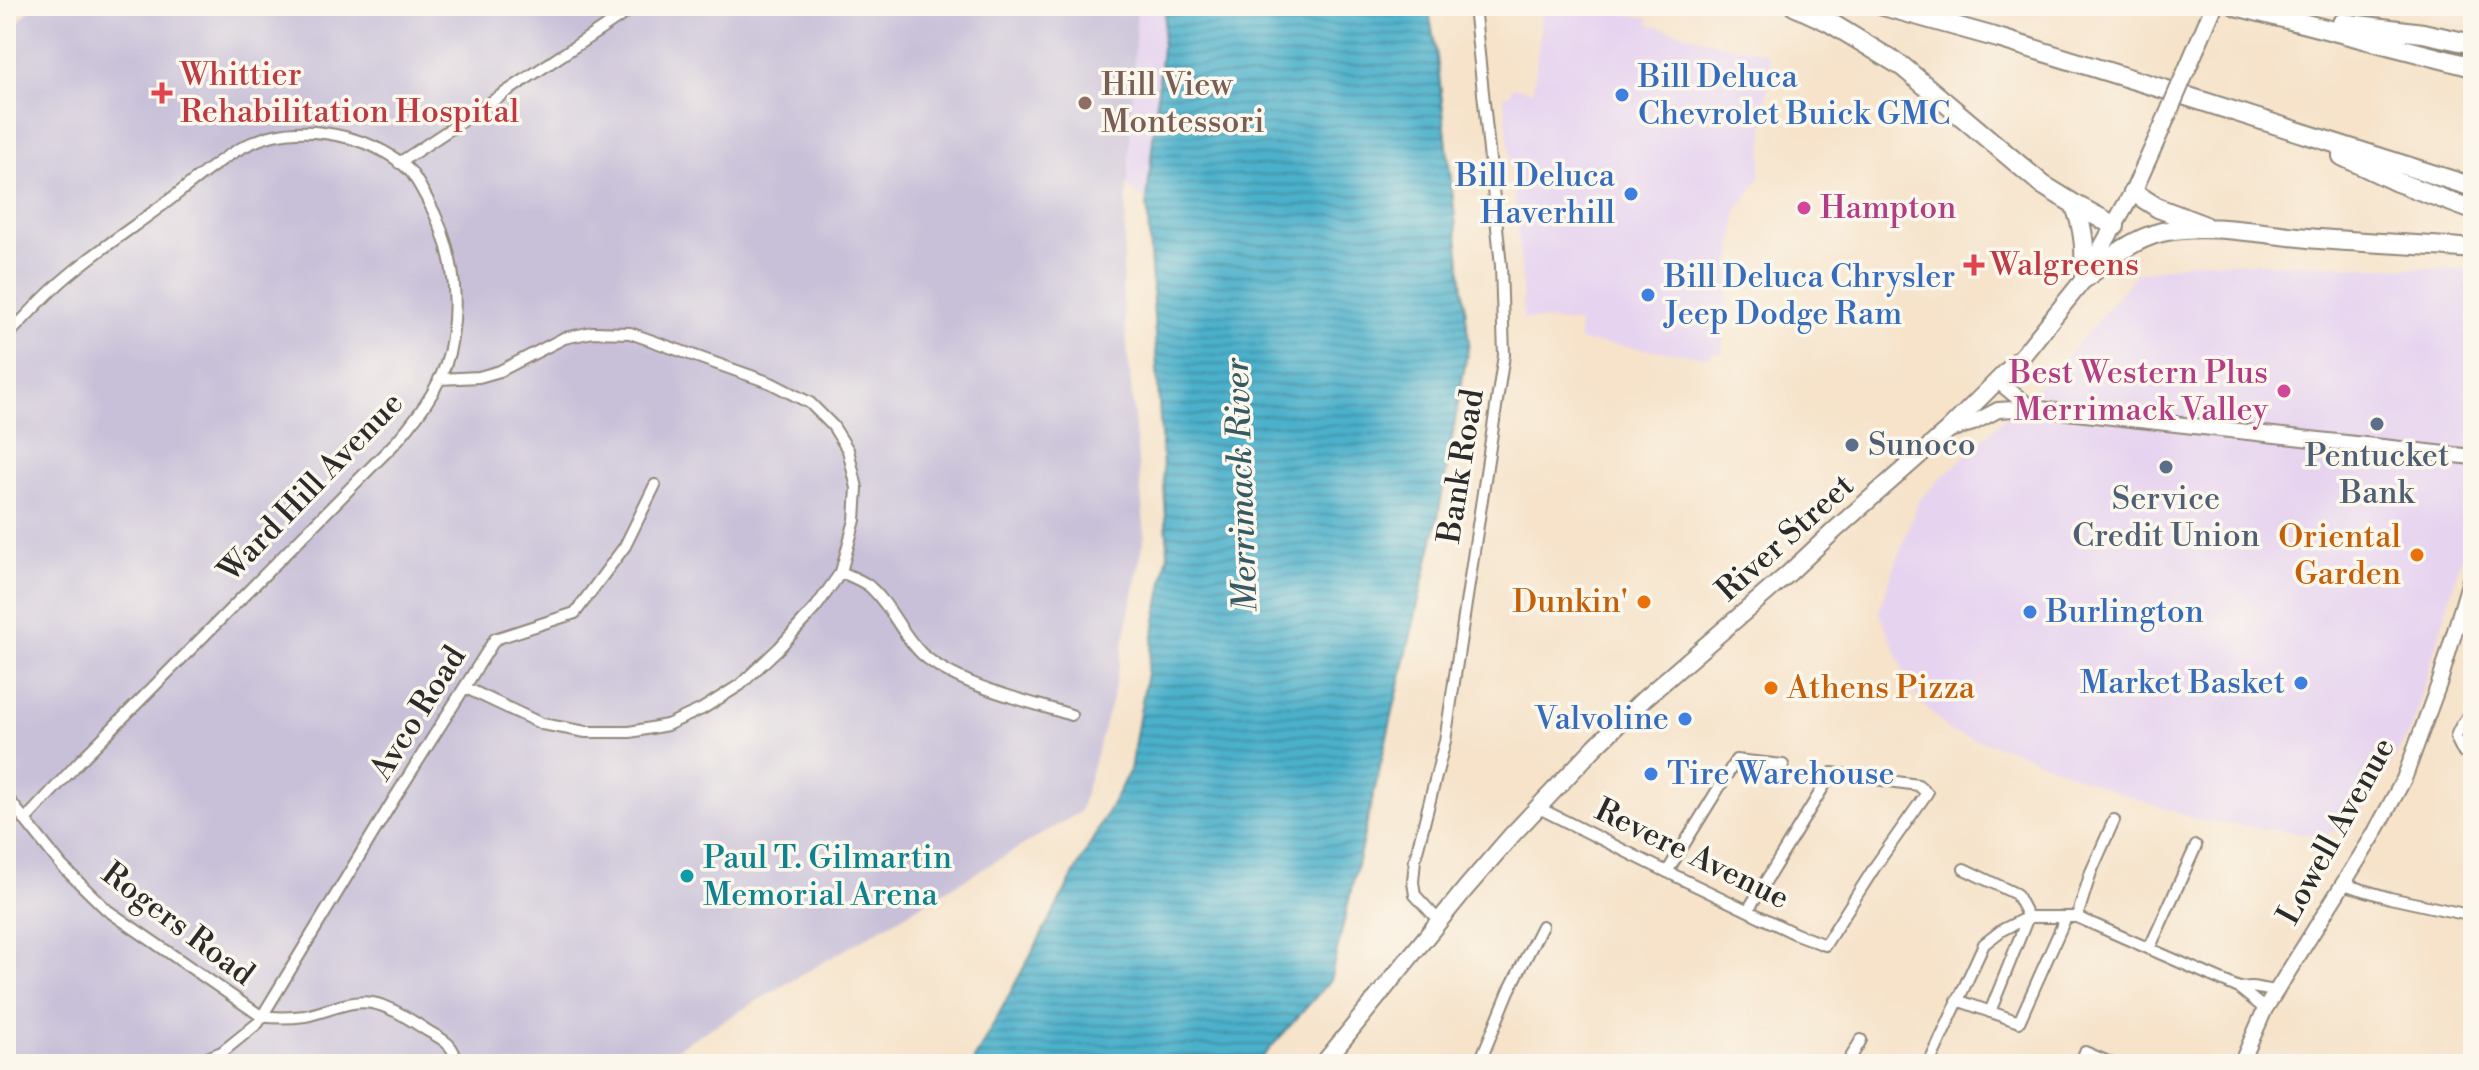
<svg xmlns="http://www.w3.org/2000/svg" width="2479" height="1070" viewBox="0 0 2479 1070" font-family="'Libre Bodoni',serif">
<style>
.built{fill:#e6d3f0}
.industrial{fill:#c8c0d8}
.water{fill:url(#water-rules);stroke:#3b6e7b;stroke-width:2}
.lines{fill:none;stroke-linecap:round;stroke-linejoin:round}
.street-casing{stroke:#90877a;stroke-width:14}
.secondary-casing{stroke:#90877a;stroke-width:18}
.primary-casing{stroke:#90877a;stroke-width:20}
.highway-casing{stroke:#90877a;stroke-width:22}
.street{stroke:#fff;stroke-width:10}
.secondary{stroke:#fff;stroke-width:14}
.primary{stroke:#fff;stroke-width:16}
.highway{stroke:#fff;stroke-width:18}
.primary-bridge-casing{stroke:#90877a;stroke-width:20;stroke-linecap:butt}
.primary-bridge{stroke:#fff;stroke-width:16}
.health-dot{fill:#e0444e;stroke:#fbf7ec;stroke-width:3}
.shop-dot{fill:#3f7fe0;stroke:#fbf7ec;stroke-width:3}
.education-dot{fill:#8d6e63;stroke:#fbf7ec;stroke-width:3}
.hotel-dot{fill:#d1479c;stroke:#fbf7ec;stroke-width:3}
.service-dot{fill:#5c6f8a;stroke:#fbf7ec;stroke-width:3}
.food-dot{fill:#e8710a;stroke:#fbf7ec;stroke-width:3}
.culture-dot{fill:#0f9aa8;stroke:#fbf7ec;stroke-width:3}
.labels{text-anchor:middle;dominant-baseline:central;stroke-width:7;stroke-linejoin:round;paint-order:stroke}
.health-label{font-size:32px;fill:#be3a42;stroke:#fbf7ec;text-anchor:start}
.shop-label{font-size:32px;fill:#366cbe;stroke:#fbf7ec;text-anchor:start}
.education-label{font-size:32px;fill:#785e54;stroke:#fbf7ec;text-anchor:start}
.hotel-label{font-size:32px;fill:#b23c85;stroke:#fbf7ec;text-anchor:start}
.service-label{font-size:32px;fill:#4e5e75;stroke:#fbf7ec}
.street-label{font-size:32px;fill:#2b2b2b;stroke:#fbf7ec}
.food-label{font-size:32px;fill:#c56008;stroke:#fbf7ec;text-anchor:end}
.culture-label{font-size:32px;fill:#0d838f;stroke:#fbf7ec;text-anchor:start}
.water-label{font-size:34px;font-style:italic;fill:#365a63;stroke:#fbf7ec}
</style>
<defs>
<pattern id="water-rules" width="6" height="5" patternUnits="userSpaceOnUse" patternTransform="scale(2)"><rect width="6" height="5" fill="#4bb0cb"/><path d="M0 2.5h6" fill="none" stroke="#3f8fa5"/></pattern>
</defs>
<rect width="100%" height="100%" fill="#fbf7ec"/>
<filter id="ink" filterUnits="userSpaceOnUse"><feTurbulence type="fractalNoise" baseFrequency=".0125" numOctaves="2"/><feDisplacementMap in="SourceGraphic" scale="16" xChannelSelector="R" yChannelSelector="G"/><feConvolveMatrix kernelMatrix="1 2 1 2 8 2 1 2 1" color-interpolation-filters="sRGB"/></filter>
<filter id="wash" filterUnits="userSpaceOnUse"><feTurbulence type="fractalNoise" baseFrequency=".006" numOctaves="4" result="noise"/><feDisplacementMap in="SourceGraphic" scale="32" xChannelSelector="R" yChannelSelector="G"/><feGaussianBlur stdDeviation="1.8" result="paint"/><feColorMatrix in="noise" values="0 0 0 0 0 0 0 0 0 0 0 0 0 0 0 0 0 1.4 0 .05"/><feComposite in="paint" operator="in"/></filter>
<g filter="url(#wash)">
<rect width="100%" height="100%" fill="#f6e3ca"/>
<path class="built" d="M881,6H1166L1147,201Z
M1543,6H1571L1649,18V24L1728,46L1766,52L1770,63L1760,177L1737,211L1722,353L1712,352L1711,357L1579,341V323L1523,319L1521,265L1504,95H1510L1512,87L1533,91Z
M2198,261L2473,270V517L2413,725L2358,821L2323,836L2201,821L2110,790L2018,752L1950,732L1914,694L1879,611L1918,501L2058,367L2137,273Z"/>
<path class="industrial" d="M33,6H1137L1122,289L1145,535L1113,695L1080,812L682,1045L656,1064H6V36Z"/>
<path class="water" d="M1166,6H1428L1437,57L1469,342L1437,523L1330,981L1256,1064H972L1130,770L1168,553L1147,201Z"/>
</g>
<g filter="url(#ink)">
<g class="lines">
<g class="street-casing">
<path id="street" d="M399,163L636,6
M6,337C21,322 36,305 52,290C87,257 134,227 172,198C203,174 236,144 274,135C317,125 378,139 410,171C416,178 421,188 426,197C450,239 460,288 452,337C447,378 423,411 396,442L80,761L25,820
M439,379L479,377L500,371L564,338L593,332L630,333L771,383L810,403L833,426L848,450L857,488L855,520L841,572L816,607L779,648L740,685L702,709L667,725L630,732H586L542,724L466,688
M841,572C850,576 861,580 869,586C891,605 901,634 922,654C958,686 1025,700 1071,715
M2458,624L2473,622
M2473,704C2470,718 2458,724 2456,738L2463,752H2473
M6,796L62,866L107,910L261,1016C275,1018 290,1018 305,1016C327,1012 349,999 372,1003C391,1006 412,1021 428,1031C442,1039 454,1044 456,1061
M1537,807L1655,866L1796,934L1825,945L1876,865L1927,793L1918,785L1832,773L1748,910
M1964,869L2016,894L2028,917L1990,1012
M1667,872L1736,760L1783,765
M2343,884L2390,898L2473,916
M2077,917L2091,872L2114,820
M1439,921L1415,895L1413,882L1415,859L1445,741L1504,355L1501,266L1474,6
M2150,947L2196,846
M1957,1000L2019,1022L2066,917
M2265,1009L2239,988L2252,987L2275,991
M192,1064L222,1052L258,1023L394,799L495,639L575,613L625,546L655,485
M1479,1064L1509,991L1542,926
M1847,1064L1861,1040
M1929,1064L1984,944L2002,930L2028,917H2077L2239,988
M2080,1064L2085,1052L2113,1064"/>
</g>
<g class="secondary-casing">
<path id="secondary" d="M1999,382L2031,408
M1949,430L1973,423L1998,410L2031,408L2473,457
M2241,1064L2265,1009L2373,836L2404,779L2440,681L2473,570"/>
</g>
<g class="primary-casing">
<path id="primary" d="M1323,1064L1466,888L1511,836L1595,747L1644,699L1788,574L1836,529L1948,430L2023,355L2084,279L2133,192L2161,130"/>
</g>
<g class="highway-casing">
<path id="highway" d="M1794,6L1829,22L1903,67L2043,185L2074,204L2115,226
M1883,6L1998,38L2167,90L2473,187
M2236,6L2473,67
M2342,23L2423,33L2473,44
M2342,156L2397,182L2473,210
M2133,192L2158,208L2203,225
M2074,204C2085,230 2085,252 2084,279
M2084,279C2108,260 2132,239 2162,232C2205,222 2264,234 2308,238C2363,243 2418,244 2473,249"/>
</g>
<use href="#street" class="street"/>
<use href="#secondary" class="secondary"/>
<use href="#primary" class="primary"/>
<use href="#highway" class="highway"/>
<g class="primary-bridge-casing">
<path id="primary-bridge" d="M2161,130L2214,6"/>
</g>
<use href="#primary-bridge" class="primary-bridge"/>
</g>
</g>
<g class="health-dot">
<path d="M158 81h8v8h8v8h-8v8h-8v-8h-8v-8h8z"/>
<path d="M1970 253h8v8h8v8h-8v8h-8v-8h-8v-8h8z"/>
</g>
<g class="shop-dot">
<circle cx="1622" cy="95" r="8"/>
<circle cx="1631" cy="194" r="8"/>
<circle cx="1648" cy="295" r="8"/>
<circle cx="2030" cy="612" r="8"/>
<circle cx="2301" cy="683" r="8"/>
<circle cx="1685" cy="719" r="8"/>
<circle cx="1651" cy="774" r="8"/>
</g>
<circle class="education-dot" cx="1085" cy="103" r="8"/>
<g class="hotel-dot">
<circle cx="1804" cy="208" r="8"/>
<circle cx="2284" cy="391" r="8"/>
</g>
<g class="service-dot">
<circle cx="2377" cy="424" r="8"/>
<circle cx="1852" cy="445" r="8"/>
<circle cx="2166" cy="467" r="8"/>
</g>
<g class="food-dot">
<circle cx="2417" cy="555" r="8"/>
<circle cx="1644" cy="602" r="8"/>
<circle cx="1771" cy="688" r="8"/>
</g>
<circle class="culture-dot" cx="687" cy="876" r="8"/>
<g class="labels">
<g class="health-label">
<text x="180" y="75">Whittier<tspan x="180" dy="37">Rehabilitation Hospital</tspan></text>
<text x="1990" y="265">Walgreens</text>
</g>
<g class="shop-label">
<text x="1638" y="77">Bill Deluca<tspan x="1638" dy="37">Chevrolet Buick GMC</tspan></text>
<text x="1615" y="176" text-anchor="end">Bill Deluca<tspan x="1615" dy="37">Haverhill</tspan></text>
<text x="1664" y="277">Bill Deluca Chrysler<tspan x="1664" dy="37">Jeep Dodge Ram</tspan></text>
<text x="2046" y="612">Burlington</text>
<text x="2285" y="683" text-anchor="end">Market Basket</text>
<text x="1669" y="719" text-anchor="end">Valvoline</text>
<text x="1667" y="774">Tire Warehouse</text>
</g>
<g class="education-label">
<text x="1101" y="85">Hill View<tspan x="1101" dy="37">Montessori</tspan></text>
</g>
<g class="hotel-label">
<text x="1820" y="208">Hampton</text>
<text x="2268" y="373" text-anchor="end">Best Western Plus<tspan x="2268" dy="37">Merrimack Valley</tspan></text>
</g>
<g class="service-label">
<text x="1868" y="445" text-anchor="start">Sunoco</text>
<text x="2377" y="456">Pentucket<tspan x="2377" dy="37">Bank</tspan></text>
<text x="2166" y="499">Service<tspan x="2166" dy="37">Credit Union</tspan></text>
</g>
<g class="street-label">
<text transform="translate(1461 466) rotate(-81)">Bank Road</text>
<text transform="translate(311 487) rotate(-46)">Ward Hill Avenue</text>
<text transform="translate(1785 538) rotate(-42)">River Street</text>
<text transform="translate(418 713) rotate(-58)">Avco Road</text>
<text transform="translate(2336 831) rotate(-61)">Lowell Avenue</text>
<text transform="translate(1692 854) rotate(26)">Revere Avenue</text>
<text transform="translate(178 924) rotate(37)">Rogers Road</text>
</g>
<g class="food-label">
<text x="2401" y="537">Oriental<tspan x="2401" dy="37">Garden</tspan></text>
<text x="1628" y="602">Dunkin'</text>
<text x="1787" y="688" text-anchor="start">Athens Pizza</text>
</g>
<g class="culture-label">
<text x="703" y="858">Paul T. Gilmartin<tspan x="703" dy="37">Memorial Arena</tspan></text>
</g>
<g class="water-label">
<text transform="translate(1242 485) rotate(-92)">Merrimack River</text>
</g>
</g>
<rect width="2479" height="1070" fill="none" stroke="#fbf7ec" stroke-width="32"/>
</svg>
